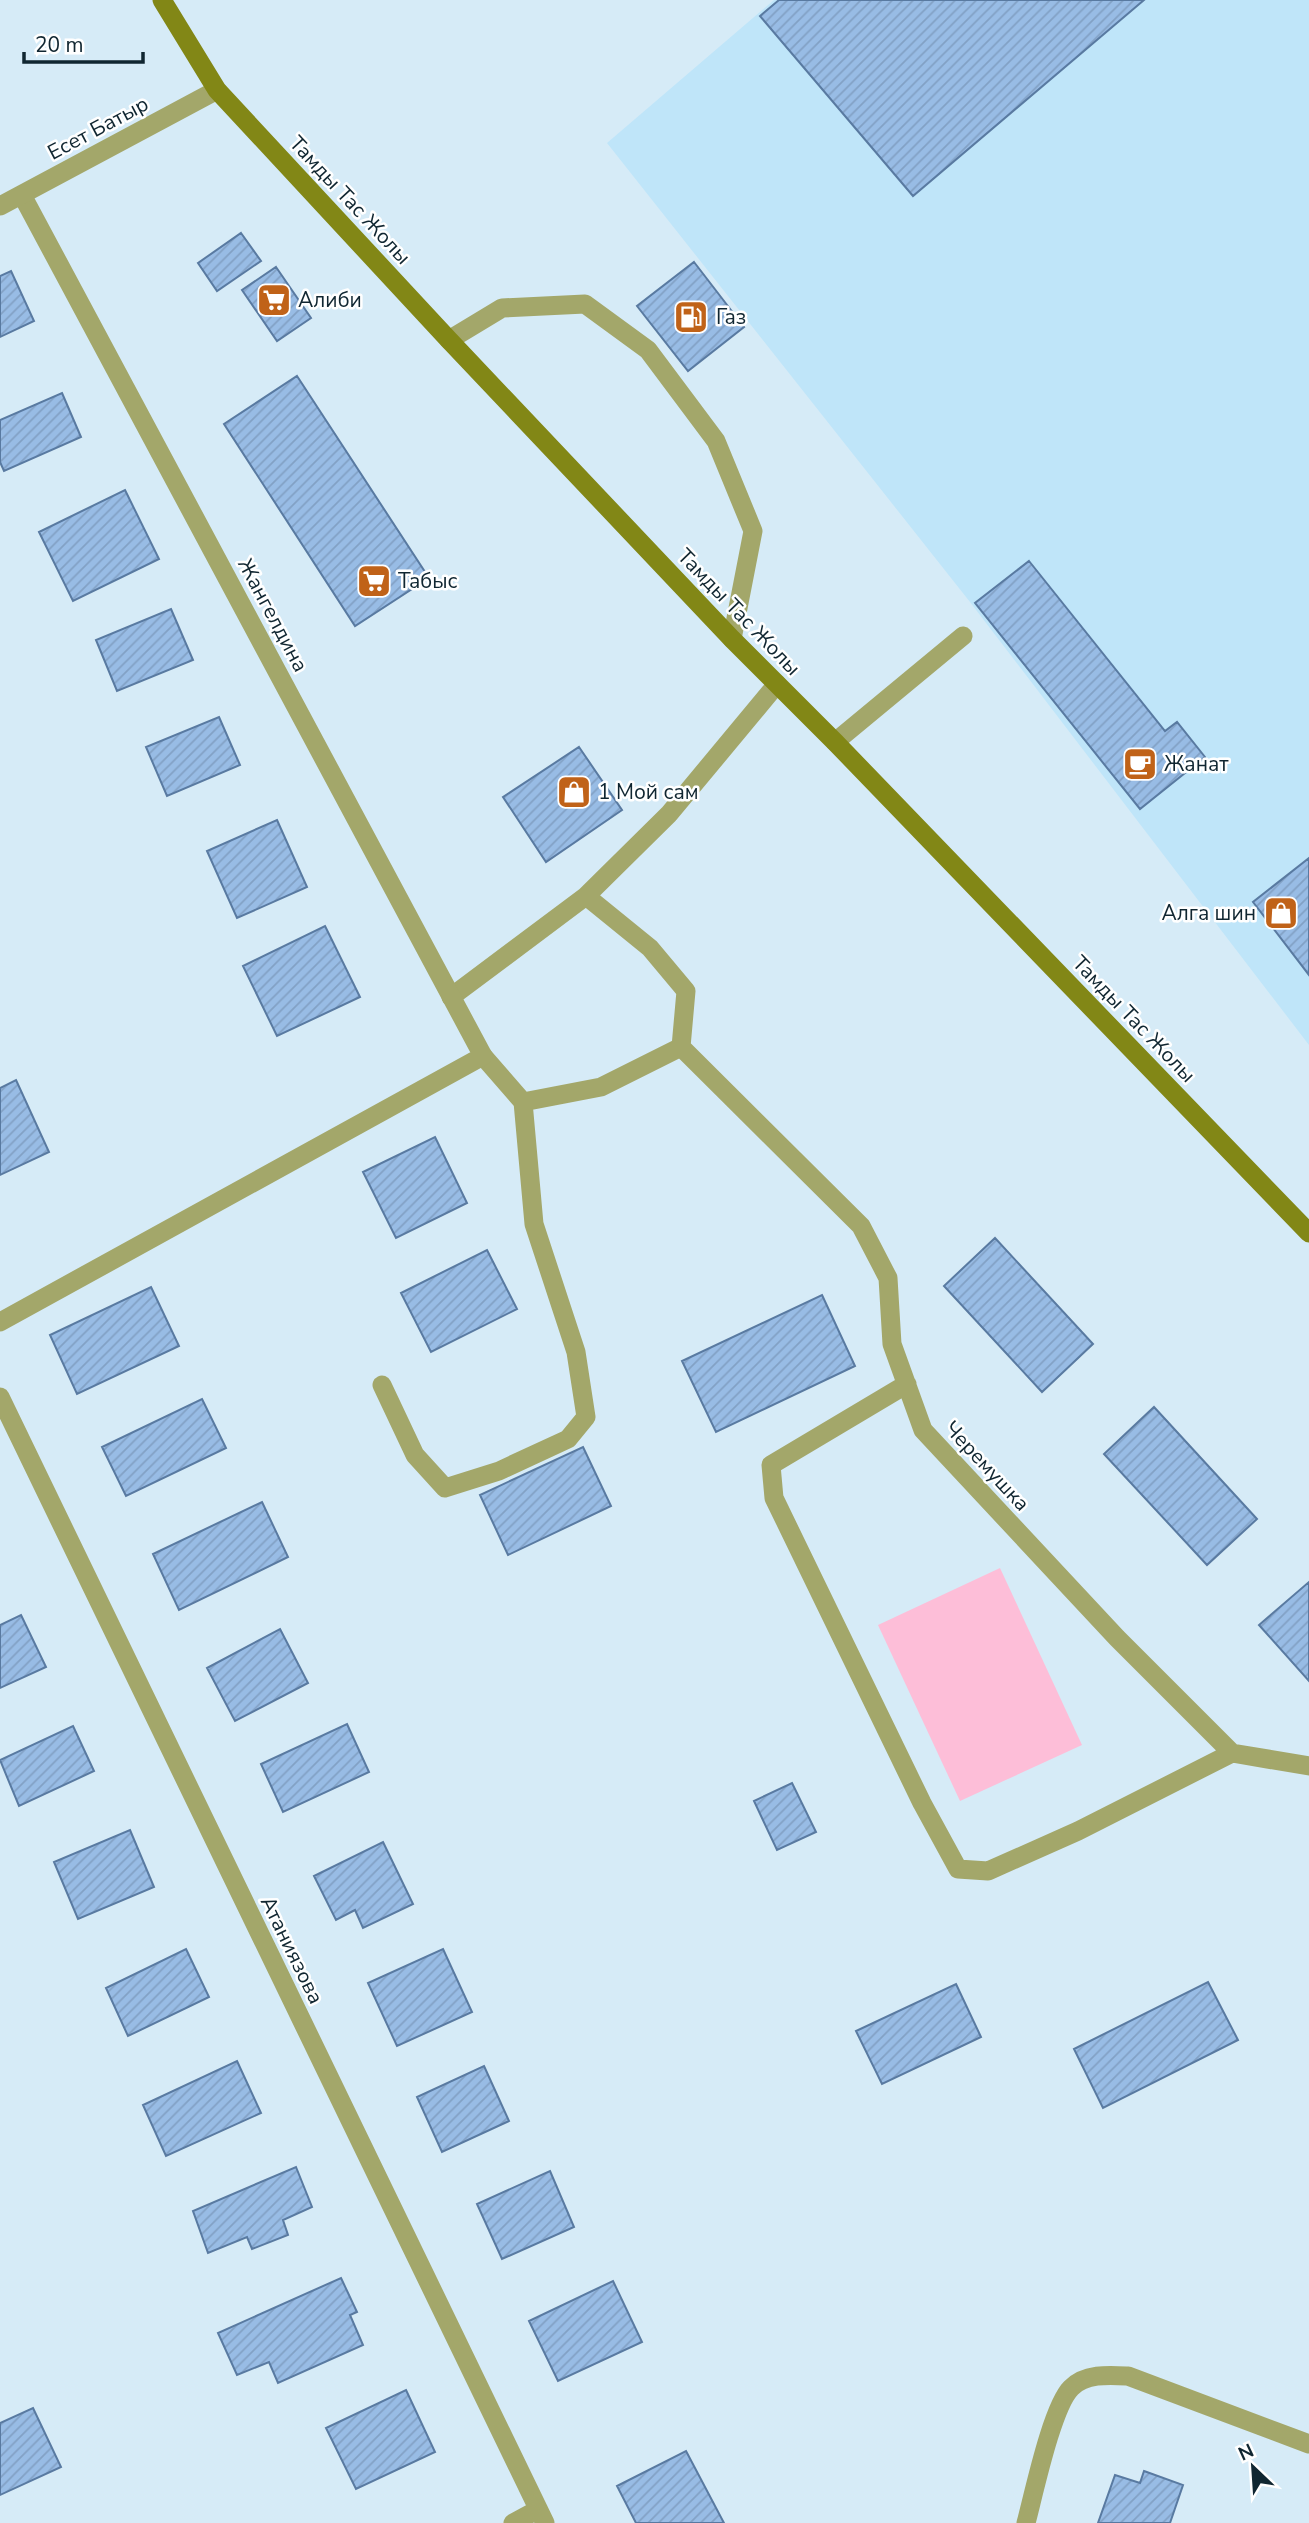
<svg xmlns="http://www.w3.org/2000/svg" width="1309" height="2523" viewBox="0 0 1309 2523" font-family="'Nunito Sans',sans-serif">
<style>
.built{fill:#bfe5f9}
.grass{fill:#fdbed8}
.building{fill:url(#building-hatch);stroke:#597aa1;stroke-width:2}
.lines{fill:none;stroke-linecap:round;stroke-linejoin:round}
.service{stroke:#a3a76a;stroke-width:19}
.minor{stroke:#a3a76a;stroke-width:19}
.tertiary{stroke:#a3a76a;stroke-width:19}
.secondary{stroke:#828716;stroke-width:19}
.labels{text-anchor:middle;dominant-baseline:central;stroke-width:5;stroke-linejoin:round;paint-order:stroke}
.street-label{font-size:21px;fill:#102631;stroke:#fff}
.poi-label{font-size:21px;fill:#102631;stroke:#fff;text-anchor:start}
</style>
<defs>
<pattern id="building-hatch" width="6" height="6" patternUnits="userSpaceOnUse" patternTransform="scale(1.75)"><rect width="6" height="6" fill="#98bce5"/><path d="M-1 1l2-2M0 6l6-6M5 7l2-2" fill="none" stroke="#82a1c5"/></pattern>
</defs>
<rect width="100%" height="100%" fill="#d6ebf7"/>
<path class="built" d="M774,0H1309V1045L970,602L607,143Z"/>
<path class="grass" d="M1000,1568L1082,1745L960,1801L878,1625Z"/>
<path class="building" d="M779,0H1144L913,196L760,16Z
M241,233L261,261L217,291L198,263Z
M694,262L744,327L688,371L637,306Z
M276,267L311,318L277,341L242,290Z
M11,271L34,321L0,337V276Z
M297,376L429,578L355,626L224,424Z
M62,393L81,437L4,471L0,462V420Z
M125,490L159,559L73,601L39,532Z
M1029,561L1165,731L1177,722L1205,757L1140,809L975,603Z
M171,609L193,660L117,691L96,640Z
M219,717L240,765L167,796L146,747Z
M579,747L622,810L546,862L503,797Z
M277,820L307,887L237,918L207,851Z
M1309,858V975L1253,902Z
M325,926L360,997L277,1036L243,966Z
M16,1080L49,1152L0,1175V1088Z
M435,1137L467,1203L396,1238L363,1172Z
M995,1238L1093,1344L1042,1392L944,1286Z
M487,1250L517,1309L431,1352L401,1293Z
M151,1287L179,1346L77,1394L50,1335Z
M822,1295L855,1366L716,1432L682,1361Z
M202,1399L226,1448L126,1496L102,1447Z
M1154,1407L1257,1519L1207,1565L1104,1454Z
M583,1447L611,1506L508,1555L480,1495Z
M262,1502L288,1557L179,1610L153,1554Z
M1309,1582V1681L1259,1625Z
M21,1615L46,1667L0,1688V1625Z
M280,1629L308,1683L235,1721L207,1668Z
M347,1724L369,1772L283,1812L261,1764Z
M73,1726L94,1771L19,1806L0,1760Z
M792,1783L816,1832L777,1850L754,1801Z
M130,1830L154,1887L78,1919L54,1862Z
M383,1842L413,1904L363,1928L355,1910L336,1920L314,1876Z
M186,1949L209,1997L128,2036L106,1988Z
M443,1949L472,2012L397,2046L368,1983Z
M1208,1982L1238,2040L1103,2108L1074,2049Z
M956,1984L981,2037L882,2084L856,2031Z
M237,2061L261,2113L166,2156L143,2105Z
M484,2066L509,2121L442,2152L417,2097Z
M296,2167L312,2207L283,2220L288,2235L252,2249L247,2237L208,2253L193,2211Z
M550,2171L574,2227L502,2259L477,2204Z
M341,2278L357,2312L350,2315L363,2345L278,2383L269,2362L237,2375L218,2333Z
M613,2281L642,2342L558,2381L529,2321Z
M406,2390L435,2452L356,2489L326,2428Z
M33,2408L61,2467L0,2495V2423Z
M686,2451L724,2523H636L617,2486Z
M1144,2471L1183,2485L1170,2523H1098L1115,2475L1140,2483Z"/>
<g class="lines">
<path class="service" d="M449,340L502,308L585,304L648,350L716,441L753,531L732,639
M835,742L963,636
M451,997L586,896L669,814L777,684
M681,1047L861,1226L888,1278L892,1344L923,1430L1117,1638L1232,1753L1309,1766
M523,1102L601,1087L681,1047L686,991L650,948L586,896
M907,1384L771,1465L774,1498L922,1803L958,1869L988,1871L1078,1831L1232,1753
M382,1385L415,1455L445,1488L499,1471L568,1439L586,1417L576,1352L534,1224L523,1102L483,1056"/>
<path class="minor" d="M0,1322L483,1056L22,195
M0,1397L545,2523
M513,2523L537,2510
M1026,2523C1034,2493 1052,2407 1071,2388C1085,2373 1110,2375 1128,2376L1309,2444"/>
<path class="tertiary" d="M0,206L217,90"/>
<path class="secondary" d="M162,0L217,90L449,340L732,639L835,742L1309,1233"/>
</g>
<defs>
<g id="supermarket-square" transform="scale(1.75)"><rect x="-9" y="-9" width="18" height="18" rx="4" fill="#c06218" stroke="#fff"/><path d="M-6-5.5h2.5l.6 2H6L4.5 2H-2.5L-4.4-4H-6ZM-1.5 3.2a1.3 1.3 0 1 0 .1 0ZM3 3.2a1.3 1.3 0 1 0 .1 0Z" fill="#fff"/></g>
<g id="fuel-square" transform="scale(1.75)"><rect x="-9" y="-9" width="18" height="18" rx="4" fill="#c06218" stroke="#fff"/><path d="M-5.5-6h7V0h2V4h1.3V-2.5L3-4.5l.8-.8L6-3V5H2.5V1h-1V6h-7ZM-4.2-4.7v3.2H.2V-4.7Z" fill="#fff"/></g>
<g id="cafe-square" transform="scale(1.75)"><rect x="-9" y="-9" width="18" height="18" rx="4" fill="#c06218" stroke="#fff"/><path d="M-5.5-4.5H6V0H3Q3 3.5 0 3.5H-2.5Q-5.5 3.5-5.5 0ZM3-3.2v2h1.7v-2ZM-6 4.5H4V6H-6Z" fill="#fff"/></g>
<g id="shop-square" transform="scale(1.75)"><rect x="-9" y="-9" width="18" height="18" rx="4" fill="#c06218" stroke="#fff"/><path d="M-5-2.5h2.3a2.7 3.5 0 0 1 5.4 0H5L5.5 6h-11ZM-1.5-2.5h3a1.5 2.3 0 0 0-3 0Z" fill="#fff"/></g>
</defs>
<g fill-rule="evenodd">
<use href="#supermarket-square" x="274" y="300"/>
<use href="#fuel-square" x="691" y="317"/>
<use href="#supermarket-square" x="374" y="581"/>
<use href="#cafe-square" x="1140" y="764"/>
<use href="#shop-square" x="574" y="792"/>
<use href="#shop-square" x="1281" y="913"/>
</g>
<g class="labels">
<g class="street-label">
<text transform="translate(98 128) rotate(-28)">Есет Батыр</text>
<text transform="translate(350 200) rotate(47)">Тамды Тас Жолы</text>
<text transform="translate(739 612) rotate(46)">Тамды Тас Жолы</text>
<text transform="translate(273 615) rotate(62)">Жангелдина</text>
<text transform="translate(1134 1019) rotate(46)">Тамды Тас Жолы</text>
<text transform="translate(987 1466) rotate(47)">Черемушка</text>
<text transform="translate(292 1950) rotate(64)">Атаниязова</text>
</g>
<g class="poi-label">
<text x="298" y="300">Алиби</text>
<text x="716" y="317">Газ</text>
<text x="398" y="581">Табыс</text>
<text x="1164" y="764">Жанат</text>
<text x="598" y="792">1 Мой сам</text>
<text x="1256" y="913" text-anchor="end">Алга шин</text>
</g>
</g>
<g transform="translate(1253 2467) rotate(335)" stroke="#ffffff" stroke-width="5" paint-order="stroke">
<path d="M0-5L12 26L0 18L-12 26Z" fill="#102631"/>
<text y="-10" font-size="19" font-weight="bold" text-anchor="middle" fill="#102631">N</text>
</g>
<path d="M24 52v10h119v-10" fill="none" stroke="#102631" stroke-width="3.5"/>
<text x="35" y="52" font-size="21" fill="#102631" stroke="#ffffff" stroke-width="5" paint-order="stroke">20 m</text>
</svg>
